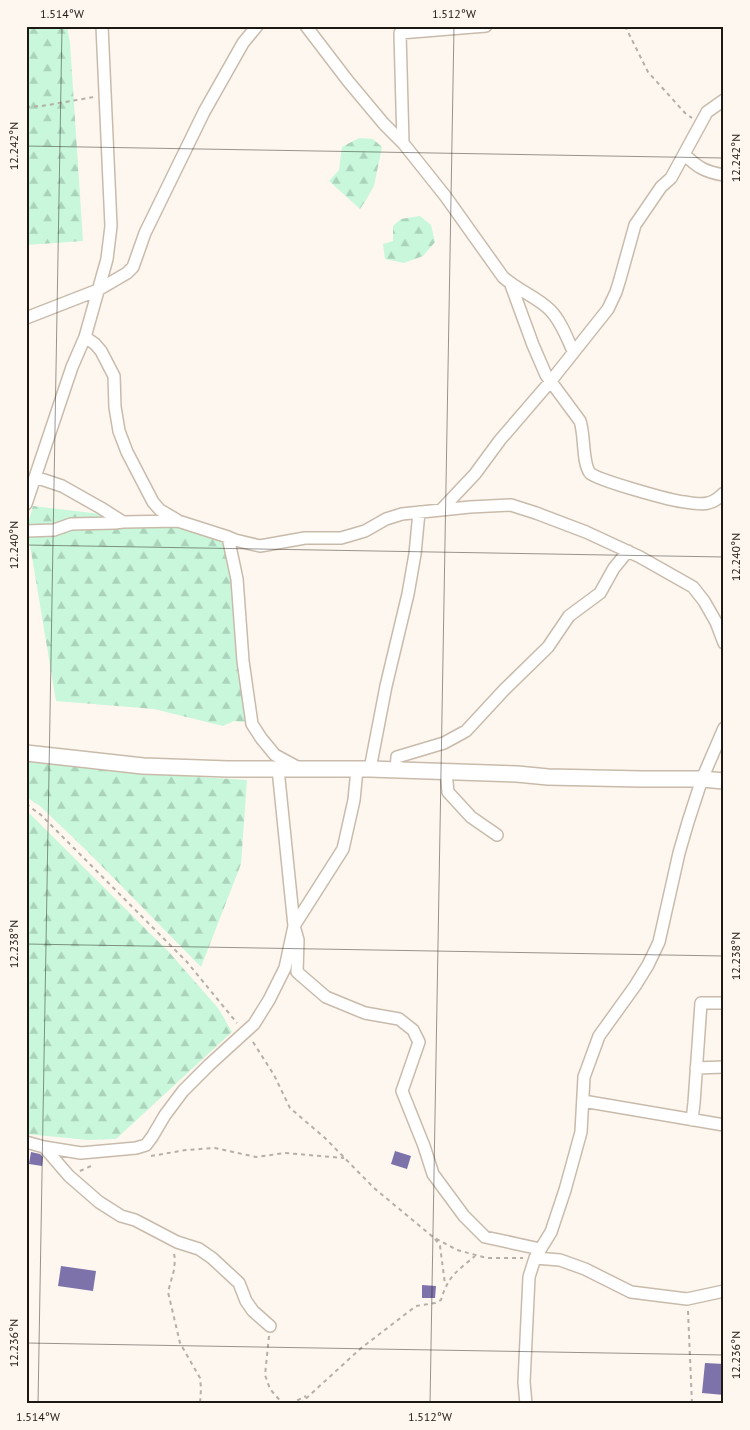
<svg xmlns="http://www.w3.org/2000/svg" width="750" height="1430" viewBox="0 0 750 1430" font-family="'PT Sans',sans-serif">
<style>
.forest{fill:url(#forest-firs)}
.building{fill:#7d72aa}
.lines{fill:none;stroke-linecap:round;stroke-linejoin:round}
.street-casing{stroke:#c9bbab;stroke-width:14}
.secondary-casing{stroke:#c9bbab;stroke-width:18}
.path{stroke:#b5afa8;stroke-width:2;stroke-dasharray:4 4;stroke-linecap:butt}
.street{stroke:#fff;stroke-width:11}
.secondary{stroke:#fff;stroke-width:15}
.ticks{fill:none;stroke:#1d1812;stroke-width:1;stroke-opacity:0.45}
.neatline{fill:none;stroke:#1d1812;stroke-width:2}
.ticks-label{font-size:12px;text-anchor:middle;fill:#1d1812}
</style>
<defs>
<pattern id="forest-firs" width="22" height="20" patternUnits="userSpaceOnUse" patternTransform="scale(1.25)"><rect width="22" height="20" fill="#c8f7db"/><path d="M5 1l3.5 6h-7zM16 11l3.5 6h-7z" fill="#abd3bb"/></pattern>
</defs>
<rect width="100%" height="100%" fill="#fdf7f0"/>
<path class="forest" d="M26,26H67L70,43L83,241L26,245Z
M359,138L373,139L382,147L374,186L366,200L360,209L329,181L339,170L342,147Z
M420,216L431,225L435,242L423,256L404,263L385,259L383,244L393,241V226L401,219Z
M33,506L178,523L231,540L245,607L247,660L255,723L234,721L223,726L154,709L56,701L27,527Z
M26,760L134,773L247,780L241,864L201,967L87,851L40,806L26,797Z
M26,810L168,951L218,1008L232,1032L116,1139L88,1140L26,1134Z"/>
<path class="building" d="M395,1151L411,1156L407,1169L391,1164Z
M31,1152L40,1154L43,1157L42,1166L29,1164Z
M61,1266L96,1271L93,1291L58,1286Z
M422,1285L436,1286L435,1298H422Z
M705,1363L724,1364V1395L702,1393Z"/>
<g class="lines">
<g class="street-casing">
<path id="street" d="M306,26L348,81L384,124L403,143L446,197L503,277C517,290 537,297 550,310C561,321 567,338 573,351
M403,143L400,33L486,26
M684,154C697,167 705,172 724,175
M511,285L533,345L546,375L580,421C585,435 582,463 590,473C597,480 672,501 685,502C691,503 702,505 708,503C713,502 720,497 724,493
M26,318L98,290L127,273L133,267L145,233L204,112L243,43L257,26
M85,337L95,344L101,351L114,376L115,407L119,431L127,452L153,502L160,510L177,520
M35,477L62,486L101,508L123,522L178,521L228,537L235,540L260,546L305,538H341L365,531L386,519L402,514L470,507L511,505L536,513L586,532L640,557L693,587L704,601L716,622L724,643
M26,504L72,367L85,337L107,259L111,226L102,26
M441,510L475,474L500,440L550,382L608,309L616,292L620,279L635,225L661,187L671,178L707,112L724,100
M26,531L54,530L71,524L115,523L123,522
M228,537L237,579L243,661L252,724L261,738L275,755L299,768
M278,769L294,926L298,940L297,972L326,997L365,1013L399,1019L413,1030L419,1042L402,1091L424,1146L433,1174L464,1216L485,1237L540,1249
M370,769L386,686L408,594L415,554L419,512
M396,771L397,757L444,743L466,731L504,690L548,647L569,616L600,593L614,568L628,551
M446,772L448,792L471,817L497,835
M696,1068L724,1067
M583,1101L724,1125
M692,1120L694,1103L701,1003H724
M26,1142L44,1147L81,1153L136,1148L146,1145L152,1137L165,1115L183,1091L209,1065L254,1024L269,1000L285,968L294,926L343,849L354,800L357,769
M44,1147L69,1176L99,1202L121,1216L135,1220L177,1242L199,1249L212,1258L239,1283L246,1301L253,1311L270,1326
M535,1258L560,1260L585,1269L631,1292L687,1299L724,1291
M526,1404L524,1382L529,1277L535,1258L551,1232L565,1190L581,1132L584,1077L599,1036L635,986L648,965L659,942L679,853L688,822L702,779L724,728"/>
</g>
<g class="secondary-casing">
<path id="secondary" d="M26,753L143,766L228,769H370L517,774L548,777L641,779H702L724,781"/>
</g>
<path class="path" d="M625,26L648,72L685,113L692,118
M26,107L42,106L94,97
M26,804L41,815L187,962L237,1023
M253,1042L274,1075L290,1108L325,1138L374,1188L433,1237L457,1250L487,1258H523
M151,1156L186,1150L215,1148L256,1157L285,1153L344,1158
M80,1171L93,1165
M435,1239L440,1246L445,1284
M174,1254L175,1259L174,1270L168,1292L180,1343L200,1378L201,1388L200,1404
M688,1311L692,1404
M269,1336L265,1375L270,1389L283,1404
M290,1404L306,1396
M300,1404L360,1349L416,1306L435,1303L441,1300C448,1276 457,1271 475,1256"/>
<use href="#street" class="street"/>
<use href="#secondary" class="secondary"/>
</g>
<path class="ticks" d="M26,146L724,158M26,545L724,557M26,944L724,956M26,1343L724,1355M38,1404L62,26M430,1404L454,26"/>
<rect width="750" height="1430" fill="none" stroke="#fdf7f0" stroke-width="55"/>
<rect x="28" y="28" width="694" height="1374" class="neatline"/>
<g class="ticks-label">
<text x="62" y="18">1.514°W</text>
<text x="454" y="18">1.512°W</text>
<text transform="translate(14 146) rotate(-90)" y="4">12.242°N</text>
<text transform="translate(736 158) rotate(-90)" y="4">12.242°N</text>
<text transform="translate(14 545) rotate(-90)" y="4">12.240°N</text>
<text transform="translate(736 557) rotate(-90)" y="4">12.240°N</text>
<text transform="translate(14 944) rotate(-90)" y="4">12.238°N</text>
<text transform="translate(736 956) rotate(-90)" y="4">12.238°N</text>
<text transform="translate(14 1343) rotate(-90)" y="4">12.236°N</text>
<text transform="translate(736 1355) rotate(-90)" y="4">12.236°N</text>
<text x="38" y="1421">1.514°W</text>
<text x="430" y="1421">1.512°W</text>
</g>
</svg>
